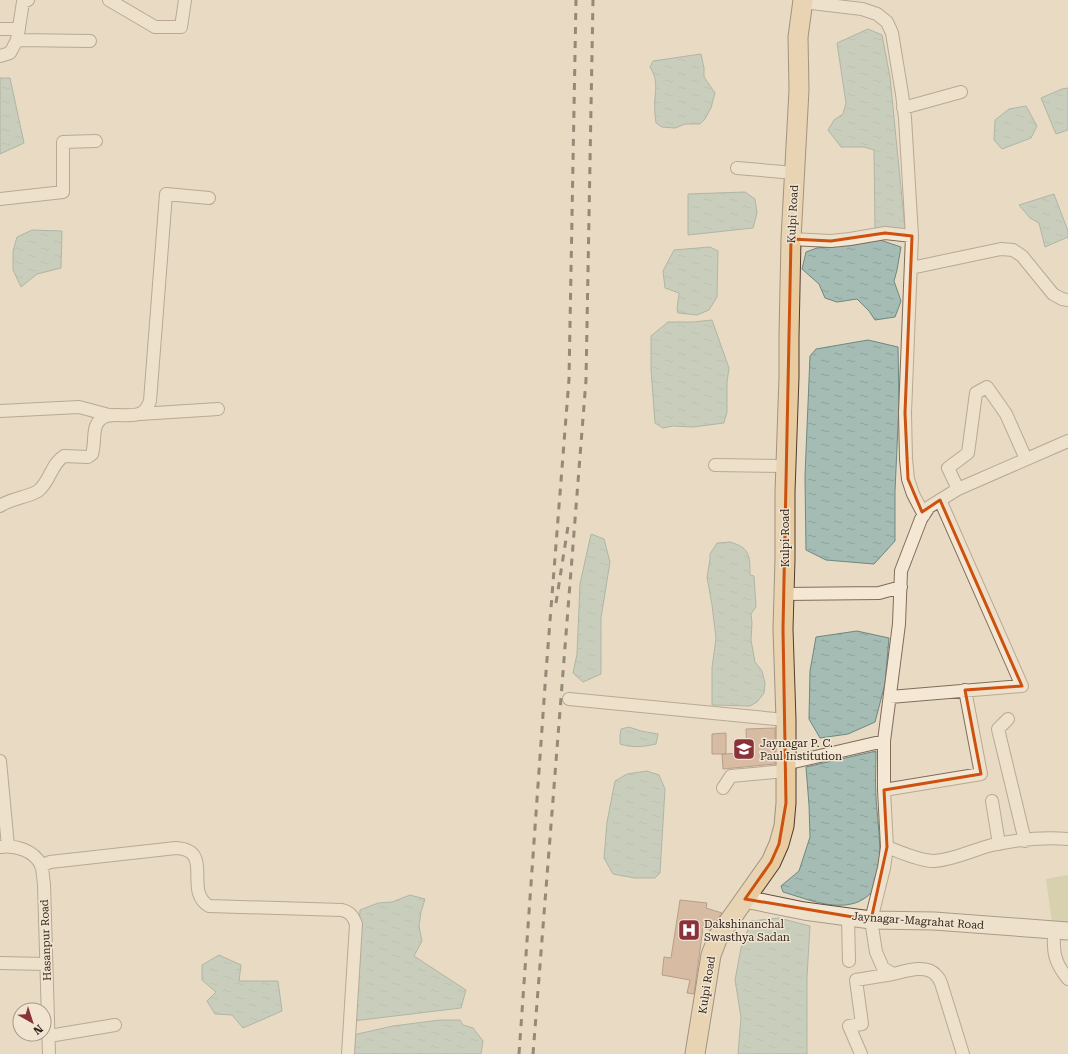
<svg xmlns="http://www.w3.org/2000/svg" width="1068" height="1054" viewBox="0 0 1068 1054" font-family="'Roboto Serif',serif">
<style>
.park{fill:#c4c598}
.water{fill:url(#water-ripples);stroke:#6d897f}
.building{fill:#c3947d;stroke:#7d5644}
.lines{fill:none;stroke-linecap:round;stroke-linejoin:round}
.minor-casing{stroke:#816c5c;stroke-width:14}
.secondary-casing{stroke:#624e3f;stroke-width:19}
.primary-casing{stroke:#4f3b30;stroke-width:21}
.minor{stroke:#f4e8d5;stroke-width:12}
.secondary{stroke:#f4e8d5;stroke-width:17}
.primary{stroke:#e8cb9e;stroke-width:19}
.rail{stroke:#32261e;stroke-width:3;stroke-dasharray:7 7;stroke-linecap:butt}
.marked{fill:none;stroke:#cd510f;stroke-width:3;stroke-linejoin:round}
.labels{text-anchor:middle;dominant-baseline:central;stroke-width:3;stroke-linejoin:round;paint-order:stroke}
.street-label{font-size:11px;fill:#32261e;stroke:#f1e5d1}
.poi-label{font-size:11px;fill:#32261e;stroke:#f1e5d1;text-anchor:start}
</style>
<defs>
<pattern id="water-ripples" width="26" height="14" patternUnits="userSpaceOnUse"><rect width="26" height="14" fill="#a4bcb3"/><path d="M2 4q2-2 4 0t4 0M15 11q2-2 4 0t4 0" fill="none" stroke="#8ea19a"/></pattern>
</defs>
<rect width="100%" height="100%" fill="#e8dac3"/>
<path class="park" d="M1068,875V924L1052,923L1046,879Z"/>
<path class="water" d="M868,29L882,35L890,77L905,229L885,227L875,229L874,150L864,147H841L828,130L834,120L843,114L846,103L837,43Z
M701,54L704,68V77L715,93L711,108L705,119L700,124H685L675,128L662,127L656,123C655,115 654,106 655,98C656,86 657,78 650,67L653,61Z
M0,78H10L24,143L0,154Z
M1068,88V130L1056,134L1041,98L1062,89Z
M1026,106L1037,126L1031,138L1002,149L994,140L995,120L1009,109Z
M745,192L755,199L757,213L753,228L688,235V194Z
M1054,194L1068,231V237L1045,247L1039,223L1030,218L1019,205Z
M32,230L62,231L61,268L37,274L21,287L13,270V251L17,237Z
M867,240H880L901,247L897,270L894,281L901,301L895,317L875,320L869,311L857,299L837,302L825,298L819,284L802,269L806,252L817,248L837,246Z
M710,247L718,251L717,297L709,310L697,315L678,313L677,309L679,293L665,288L663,271L674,250Z
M712,320L729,368L727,382V412L724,423L693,427L673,426L663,428L655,423L651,370V336L668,322H693Z
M868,340L898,347L899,403L895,491V541L874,564L826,560L806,550L805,476L810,356L816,349Z
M591,534L604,539L610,562L601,618V674L583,682L573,673L577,654L580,584Z
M730,542C750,548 750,555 750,575L754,576L756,607L751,614L752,623L751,640L755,662L762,671L765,683L764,693L757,702L750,706L712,705V668L716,638L712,605L707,577L710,559V554L717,543Z
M857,631L889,638L885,684L875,722L848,734L820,738L809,719L810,671L816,637Z
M629,727L641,731L658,734L656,744C643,747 633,748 620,744V735L621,729Z
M876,751C876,766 875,782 876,797C877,818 885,869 875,887C872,895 859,903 851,904C829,909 804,898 783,892L781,886L799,871L810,837L809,805L806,767Z
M647,771L659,775L665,789L660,873L655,878H635L613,874L604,858L607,822L615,781L627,774Z
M410,895L425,899L421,912L419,926L422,941L414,956L466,990L461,1008L353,1021L360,910L378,903L392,902Z
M779,918L810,926L807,977V1054H738L741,1017L735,980L741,948L751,921Z
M219,955L241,965L239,981H278L282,1011L243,1028L232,1015L215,1014L207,1001L216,992L202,980V965Z
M440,1020H460L463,1025L473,1028L483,1041L481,1054H351L353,1035L393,1026Z"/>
<path class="building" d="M775,728V764L723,769L722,754L747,753L746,729Z
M726,733V754H712V734Z
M680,900L707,903L706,908L722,913L710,930L703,928L694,994L687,993L690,980L662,975L664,957L671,958Z"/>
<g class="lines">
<g class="minor-casing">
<path id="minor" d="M28,0L23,2L17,40L90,41
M109,0L155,27H181L185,0
M803,2L862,9L877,14L887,22L892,33L902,94L905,118L912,236L905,413L906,459L908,479L913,494L924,515
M0,29H19
M0,56L10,53L17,40
M903,108L961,92
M737,168L795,173
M0,199L63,192V142L96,141
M791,239L831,241L850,239L885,233L912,236
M911,268L1001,249L1013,250L1022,256L1053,294L1062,299L1068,300
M0,411L79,407L109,415
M140,414L218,409
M715,465L786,466
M958,489L948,468L968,453L976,393L987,387L1006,414L1026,459
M0,506C11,498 26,498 38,491C50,482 51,464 64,456L88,457L92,454C95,445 93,434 96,426C103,407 129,420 141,413C146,411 148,406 150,401L166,194L209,198
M784,594L879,593L901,587
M890,697L1022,686L940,500
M569,699L786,720
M1008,719L998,729L1025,841
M0,761L8,846
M785,764L884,741
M723,788L731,776L785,771
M884,790L981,774L965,690
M992,801L999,844
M0,847C15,845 34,850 41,865C43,870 43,878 44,884L49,1054
M887,847C900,852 920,861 934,861C954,860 972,850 992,845C1015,840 1045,837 1068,839
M41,866L50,862L176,848C215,850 183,891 209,906L342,910C350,912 353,916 356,924L348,1054
M848,917L849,961
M1054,930C1053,952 1054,962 1068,979
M0,963L46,964
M49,1036L115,1025
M861,1054L849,1026L862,1024L856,980L893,974
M963,1054L941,983C940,980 938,977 936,975C926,964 906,971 893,974L883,968L876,952L871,920L884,868L887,847L884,790V741L899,624L901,571L921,519L929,507L958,489L1068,441"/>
</g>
<g class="secondary-casing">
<path id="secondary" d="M745,899L804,911L871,920L934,921L1068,931"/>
</g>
<g class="primary-casing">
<path id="primary" d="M695,1054L711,955L718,937L771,862L779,844L784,826L786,803V720L783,629L785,559V492L789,377V337L791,239L799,90L798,37L803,0"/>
</g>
<use href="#minor" class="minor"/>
<use href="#secondary" class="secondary"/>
<use href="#primary" class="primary"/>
<path class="rail" d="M556,603L569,520
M519,1054L546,672L569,379L576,0
M533,1054L586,380L593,0"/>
</g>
<path d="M0 0H1068V1054H0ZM885,233L912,236L905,413L908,479L922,512L940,500L1022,686L965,690L981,774L884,790L887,847L871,920L745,899L771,862L779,844L786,803L783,629L791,239L831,241Z" fill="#e8dac3" fill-opacity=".55" fill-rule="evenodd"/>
<path class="marked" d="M885,233L912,236L905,413L908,479L922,512L940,500L1022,686L965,690L981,774L884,790L887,847L871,920L745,899L771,862L779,844L786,803L783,629L791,239L831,241Z"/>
<defs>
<g id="school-square" transform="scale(1.15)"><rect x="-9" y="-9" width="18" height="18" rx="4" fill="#89323a" stroke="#f1e5d1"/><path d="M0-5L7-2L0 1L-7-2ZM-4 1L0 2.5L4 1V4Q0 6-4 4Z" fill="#fff"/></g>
<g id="hospital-square" transform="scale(1.15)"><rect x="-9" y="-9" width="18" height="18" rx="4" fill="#89323a" stroke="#f1e5d1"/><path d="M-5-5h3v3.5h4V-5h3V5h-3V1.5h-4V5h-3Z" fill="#fff"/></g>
</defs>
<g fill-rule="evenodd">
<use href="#school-square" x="744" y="749"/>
<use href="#hospital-square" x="689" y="930"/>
</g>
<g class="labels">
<g class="street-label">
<text transform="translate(793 214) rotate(-87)">Kulpi Road</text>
<text transform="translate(785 538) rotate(-90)">Kulpi Road</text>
<text transform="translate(918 921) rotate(4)">Jaynagar-Magrahat Road</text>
<text transform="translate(46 940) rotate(-92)">Hasanpur Road</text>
<text transform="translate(707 985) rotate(-81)">Kulpi Road</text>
</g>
<g class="poi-label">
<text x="760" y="743">Jaynagar P. C.<tspan x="760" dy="13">Paul Institution</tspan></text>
<text x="704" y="924">Dakshinanchal<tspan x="704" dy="13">Swasthya Sadan</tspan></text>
</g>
</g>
<g transform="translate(32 1022) rotate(141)"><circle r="19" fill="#f1e5d1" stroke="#a59989"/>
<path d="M0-3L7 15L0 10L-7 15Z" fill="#89323a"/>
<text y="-6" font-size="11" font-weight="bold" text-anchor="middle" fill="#32261e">N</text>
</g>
</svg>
